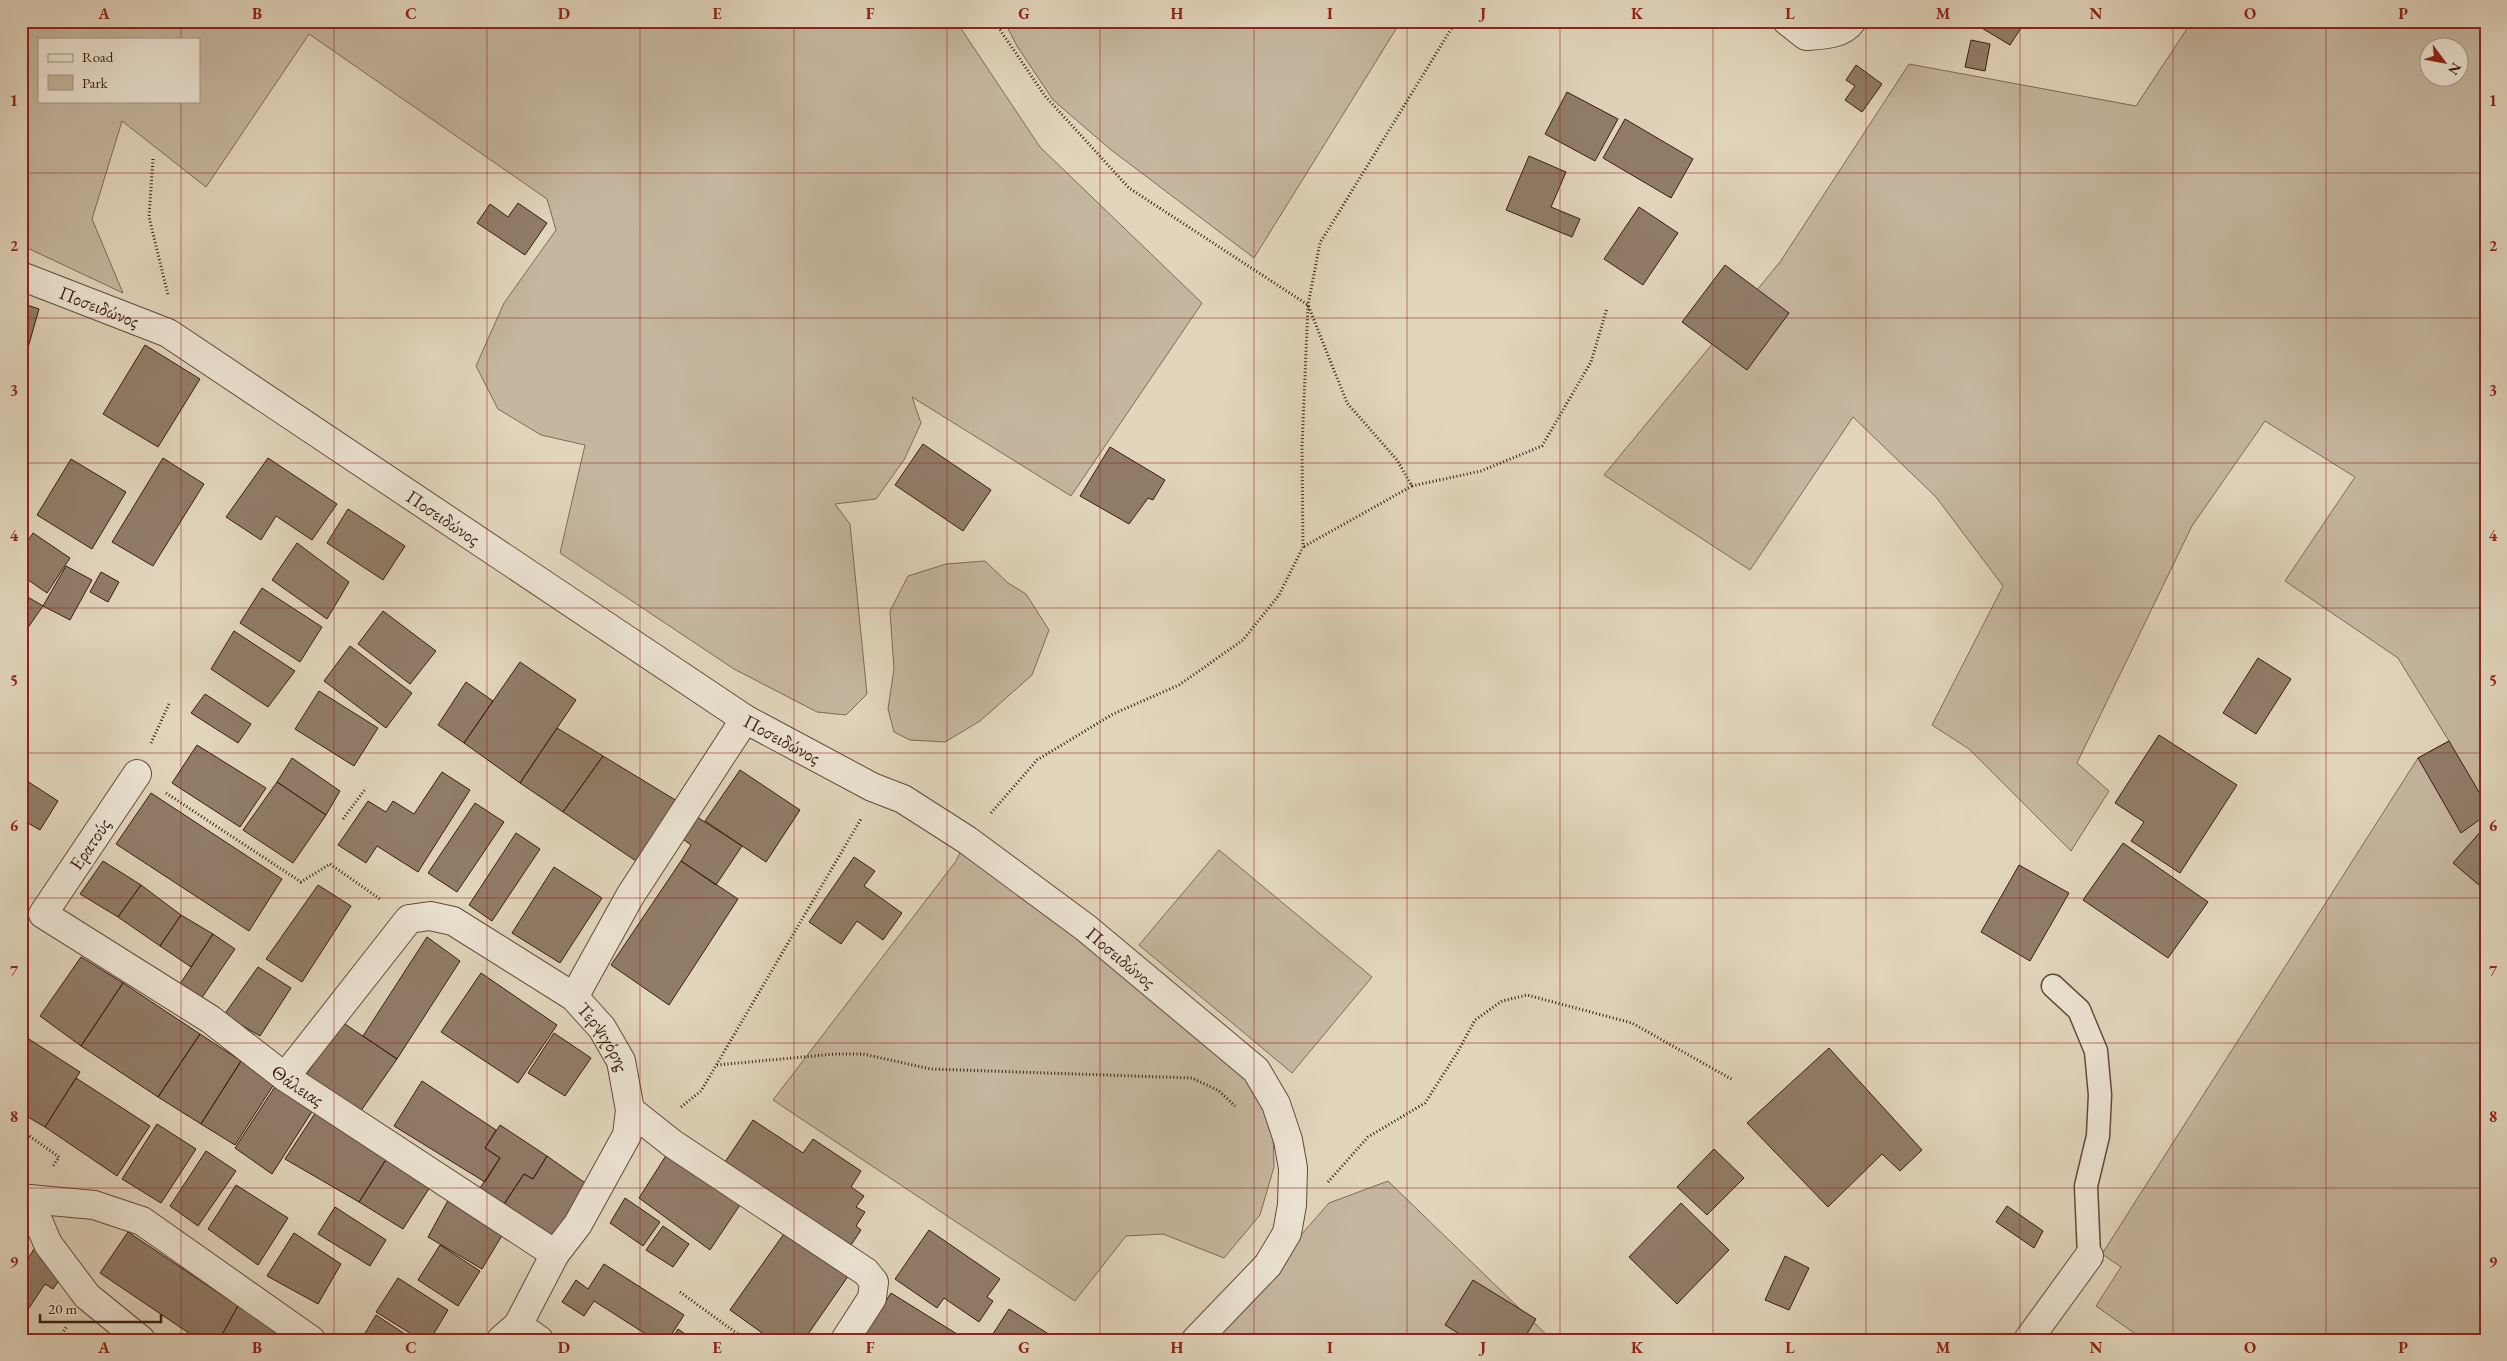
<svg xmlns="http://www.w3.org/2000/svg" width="2507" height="1361" viewBox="0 0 2507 1361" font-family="'EB Garamond',serif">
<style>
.green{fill:#c5b69f;stroke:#806958;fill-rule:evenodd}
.building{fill:#917c69;stroke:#3a1c10}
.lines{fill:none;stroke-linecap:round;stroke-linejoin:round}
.service-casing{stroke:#644a3b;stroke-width:25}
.minor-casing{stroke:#644a3b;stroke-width:30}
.path{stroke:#3a1c10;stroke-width:3;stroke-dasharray:1 2.5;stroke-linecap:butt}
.service{stroke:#ece4d3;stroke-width:22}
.minor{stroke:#ece4d3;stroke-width:28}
.grid{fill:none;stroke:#8f2418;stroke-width:1;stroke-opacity:0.55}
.labels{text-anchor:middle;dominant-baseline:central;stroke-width:5;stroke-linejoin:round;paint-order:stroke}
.street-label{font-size:19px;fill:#3a1c10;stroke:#ece4d3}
.neatline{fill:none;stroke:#8f2418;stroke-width:2}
.grid-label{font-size:16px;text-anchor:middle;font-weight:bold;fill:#8f2418}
</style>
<rect width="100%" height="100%" fill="#e1d5bc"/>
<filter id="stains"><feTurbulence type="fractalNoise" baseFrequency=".004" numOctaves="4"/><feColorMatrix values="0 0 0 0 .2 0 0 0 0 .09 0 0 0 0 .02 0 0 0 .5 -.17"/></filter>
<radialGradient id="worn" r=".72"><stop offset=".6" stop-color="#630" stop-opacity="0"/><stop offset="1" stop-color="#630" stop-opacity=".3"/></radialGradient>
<path class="green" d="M21,21H956L1040,147L1202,303L1071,496L912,397L921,423L904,460L876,499L835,504L850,524L867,694L846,715L817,712L734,669L560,553L585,445L541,435L498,409L476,366L504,303L556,230L547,199L309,34L206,187L122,121L92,219L123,293L21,245ZM39,39H199V101H39Z
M1004,21H1401L1254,258L1110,149L1053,100L1017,46Z
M2192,21H2486V1340H2144L2096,1306L2121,1267L2102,1254L2418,758L2449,741L2398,658L2285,581L2355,477L2265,421L2192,526L2077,763L2109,791L2071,851L1969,749L1932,725L2003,586L1936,497L1853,417L1750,570L1604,475L1780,262L1909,64L2136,106ZM2430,48H2460V78H2430Z
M985,561L1008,583L1026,594L1049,630L1032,675L980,721L945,742L910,740L894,732L888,709L894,669L890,611L908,576L946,564Z
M965,842L1078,927L1260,1092L1273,1133L1274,1167L1260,1215L1224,1258L1163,1234L1126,1236L1075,1301L773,1100L956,861Z
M1219,850L1372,977L1292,1073L1139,945Z
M1388,1181L1552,1340H1209L1329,1203Z"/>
<path class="building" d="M1970,21H2013L2021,28L2010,45Z
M1971,40L1990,44L1985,71L1965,67Z
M1856,65L1882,84L1862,112L1845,100L1855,86L1846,80Z
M1567,92L1618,119L1595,161L1545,134Z
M1625,119L1693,159L1671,198L1603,158Z
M1529,156L1566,172L1551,207L1580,219L1572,237L1506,210Z
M518,203L547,223L525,255L477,223L490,204L508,217Z
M1639,207L1678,233L1643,285L1604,259Z
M1725,265L1789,313L1747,370L1682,322Z
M21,303L39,309L23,365L21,364Z
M145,345L200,379L158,447L103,414Z
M923,444L991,490L963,531L895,485Z
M1110,447L1165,480L1153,500L1148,498L1129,524L1080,496Z
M163,458L204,484L153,566L112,542Z
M268,458L337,504L312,540L276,516L261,540L226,517Z
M71,459L126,492L92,549L37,515Z
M348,509L405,546L383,580L327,543Z
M33,533L70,558L47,593L21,575V551Z
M297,543L349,582L327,619L272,580Z
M66,566L92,580L70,620L43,606Z
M101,572L119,582L108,602L90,592Z
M262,588L322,627L300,662L240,623Z
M21,593L43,606L27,629L21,625Z
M383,611L436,651L410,684L358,644Z
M234,631L295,671L268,707L211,669Z
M350,646L412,693L386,728L324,681Z
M2258,658L2291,679L2256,734L2223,713Z
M520,662L576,700L520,783L464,743Z
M466,682L493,701L464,743L438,725Z
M319,691L378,728L354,766L295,729Z
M205,694L251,724L238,743L191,713Z
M557,728L603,756L563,812L520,783Z
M2159,735L2237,785L2180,873L2131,841L2144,822L2115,803Z
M2449,741L2486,804V815L2461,833L2418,758Z
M197,745L266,788L240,827L172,783Z
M603,756L677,801L639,863L563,812Z
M292,758L340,791L326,815L277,782Z
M740,770L800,810L766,862L705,821Z
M442,772L470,790L418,872L377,846L366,863L338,845L368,801L386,812L393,801L414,814Z
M27,781L58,801L40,830L21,819V791Z
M277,782L326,815L293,863L243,830Z
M151,793L282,879L249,931L116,844Z
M475,803L504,822L457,892L428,873Z
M694,815L742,846L716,885L681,861L691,845L680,837Z
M2482,830L2486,833V891L2453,863Z
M516,833L540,849L492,921L469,905Z
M2123,843L2208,902L2168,958L2083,900Z
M854,857L875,871L864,886L902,913L883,940L857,921L841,944L809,922Z
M103,861L141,885L118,917L80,894Z
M681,861L738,899L669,1005L611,965Z
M2019,865L2069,893L2030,961L1981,932Z
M554,867L602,898L560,963L512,933Z
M141,885L181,915L160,946L118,917Z
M318,885L351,906L302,982L266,959Z
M181,915L213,934L191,967L160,946Z
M213,934L235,949L201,999L180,984Z
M427,937L460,961L397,1059L363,1036Z
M81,957L123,983L81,1046L40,1016Z
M258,967L291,988L260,1036L224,1015Z
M481,973L557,1025L518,1083L441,1032Z
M123,983L200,1034L158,1097L81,1046Z
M342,1022L397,1059L358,1115L304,1078Z
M554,1033L591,1058L565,1096L528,1073Z
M21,1034L80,1072L45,1127L21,1113Z
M200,1034L241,1061L201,1124L158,1097Z
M1829,1048L1922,1150L1900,1171L1882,1154L1828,1207L1747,1123Z
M241,1061L274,1084L235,1145L201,1124Z
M76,1078L150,1126L117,1176L45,1127Z
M422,1081L496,1130L485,1148L500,1158L485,1182L394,1126Z
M276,1085L313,1110L272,1174L235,1148Z
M316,1112L387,1158L359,1202L285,1159Z
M753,1120L803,1153L813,1139L861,1171L851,1187L864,1196L856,1207L865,1212L856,1226L861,1230L851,1245L725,1162Z
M157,1124L196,1149L161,1203L122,1179Z
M500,1125L547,1156L533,1179L524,1174L504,1204L480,1188L500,1158L485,1148Z
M1714,1149L1744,1178L1707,1215L1677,1187Z
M206,1151L236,1171L198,1226L170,1206Z
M667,1154L740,1205L710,1250L639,1198Z
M547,1156L588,1185L553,1237L504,1204L524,1174L533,1179Z
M387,1158L430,1187L403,1229L359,1202Z
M236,1185L288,1218L258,1265L208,1229Z
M451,1195L507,1227L482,1269L428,1237Z
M625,1198L660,1222L643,1246L610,1223Z
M1681,1203L1729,1250L1677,1304L1629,1257Z
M2007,1206L2043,1231L2034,1248L1996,1222Z
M335,1207L386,1240L370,1266L318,1234Z
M663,1226L689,1244L673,1267L646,1250Z
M788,1228L851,1272L804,1340H772L730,1310Z
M929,1230L1000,1279L987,1297L993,1301L979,1322L944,1298L937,1308L895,1279Z
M128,1232L238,1306L219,1340H199L100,1273Z
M294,1233L341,1264L318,1304L267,1276Z
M440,1245L480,1271L458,1306L418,1280Z
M34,1249L66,1270L53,1289L45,1284L21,1320V1251L29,1257Z
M1785,1256L1809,1268L1789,1310L1765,1300Z
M604,1264L684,1315L668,1340H655L594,1301L584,1316L562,1302L576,1280L588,1289Z
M398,1278L448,1310L430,1340H421L376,1312Z
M1473,1280L1536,1319L1523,1340H1469L1445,1325Z
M891,1293L957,1334L953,1340H861Z
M238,1306L278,1332L273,1340H219Z
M1009,1309L1058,1340H989Z
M376,1315L414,1340H361Z
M678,1329L694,1340H671Z
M278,1332L289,1340H273Z"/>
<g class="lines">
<g class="service-casing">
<path id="service" d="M2053,986L2079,1010L2096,1051L2100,1095L2098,1136L2086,1186L2089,1256"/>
</g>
<g class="minor-casing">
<g id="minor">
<path d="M1787,21L1806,36C1821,35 1842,35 1852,21"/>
<path id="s1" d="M21,276L168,333L745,719L872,787L903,799L967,840L1086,928L1256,1070L1276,1104L1288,1140L1293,1168L1292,1205L1287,1233L1268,1265L1196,1340"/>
<path id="s2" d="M137,774L43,914L210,1019L285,1077L555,1254"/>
<path d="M574,997L630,896L745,719"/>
<path id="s3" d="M285,1077L409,919L430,916L453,921L574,997L602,1028L621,1061L630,1110L627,1135L578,1224L555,1254L518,1325L501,1340"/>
<path d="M630,1110L673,1144L866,1272L874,1282L872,1298L845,1340"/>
<path d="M29,1199L94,1205L142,1221L311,1340"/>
<path d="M29,1199L48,1244L87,1296L141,1340"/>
<path d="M518,1325L539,1340"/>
<path d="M2028,1340L2089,1256"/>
</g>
</g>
<path class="path" d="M994,21L1045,96L1129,188L1308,305L1347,403L1397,460L1412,486L1303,547
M153,159L149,217L168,295
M1412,486L1481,471L1542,446L1591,362L1607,308
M151,743L169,704
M166,793L301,882L330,864L380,899
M991,813L1037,760L1113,714L1179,685L1243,640L1279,595L1303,547L1302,447L1308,305L1320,243L1456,21
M343,819L366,788
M21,953L25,945
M717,1065L835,1054H863L931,1069L1192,1078L1219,1091L1235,1106
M681,1107L701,1091L861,819
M21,1130L59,1157L53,1166
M1328,1182L1368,1137L1425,1103L1457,1053L1475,1020L1502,1001L1527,995L1632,1023L1733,1080
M680,1292L746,1340
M58,1340L67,1326"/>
<use href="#service" class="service"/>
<use href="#minor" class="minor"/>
</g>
<path class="grid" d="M181,21V39M334,21V1340M487,21V1340M640,21V1340M794,21V1340M947,21V1340M1100,21V1340M1254,21V1340M1407,21V1340M1560,21V1340M1713,21V1340M1866,21V1340M2020,21V1340M2173,21V1340M2326,21V1340M181,101V1340M21,173H2486M21,318H2486M21,463H2486M21,608H2486M21,753H2486M21,898H2486M21,1043H2486M21,1188H2486"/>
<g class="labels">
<g class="street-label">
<text stroke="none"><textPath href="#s1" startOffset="84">Ποσειδώνος</textPath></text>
<text stroke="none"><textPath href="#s1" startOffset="489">Ποσειδώνος</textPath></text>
<text stroke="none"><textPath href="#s1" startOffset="894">Ποσειδώνος</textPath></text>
<text transform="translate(90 844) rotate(-56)">Ερατούς</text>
<text stroke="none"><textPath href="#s1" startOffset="1299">Ποσειδώνος</textPath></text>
<text stroke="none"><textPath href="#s3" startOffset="439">Τερψιχόρης</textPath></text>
<text stroke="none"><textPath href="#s2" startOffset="476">Θάλειας</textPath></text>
</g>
</g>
<rect width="2507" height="1361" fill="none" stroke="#e1d5bc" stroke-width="55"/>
<rect x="38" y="38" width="162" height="65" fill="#ece4d3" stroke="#a59485"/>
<rect x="48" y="54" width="25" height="8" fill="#ece4d3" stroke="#a59485"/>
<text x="82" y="62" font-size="15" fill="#3a1c10">Road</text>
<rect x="48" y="75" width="25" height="15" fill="#c5b69f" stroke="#a59485"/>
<text x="82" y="88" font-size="15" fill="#3a1c10">Park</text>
<g transform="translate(2444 62) rotate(122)"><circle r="24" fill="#ece4d3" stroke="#a59485"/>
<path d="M0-4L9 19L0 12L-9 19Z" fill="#8f2418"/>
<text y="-8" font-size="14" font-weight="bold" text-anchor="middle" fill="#3a1c10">N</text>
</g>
<path d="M40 1314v8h121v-8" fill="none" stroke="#3a1c10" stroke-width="2.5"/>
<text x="48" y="1314" font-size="15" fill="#3a1c10" stroke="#ece4d3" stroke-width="4" paint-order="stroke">20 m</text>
<rect x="28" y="28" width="2452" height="1306" class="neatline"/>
<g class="grid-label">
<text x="104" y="19">A</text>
<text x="257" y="19">B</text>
<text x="411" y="19">C</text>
<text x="564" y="19">D</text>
<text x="717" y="19">E</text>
<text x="870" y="19">F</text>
<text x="1024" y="19">G</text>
<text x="1177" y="19">H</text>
<text x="1330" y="19">I</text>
<text x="1483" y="19">J</text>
<text x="1637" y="19">K</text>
<text x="1790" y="19">L</text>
<text x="1943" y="19">M</text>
<text x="2096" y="19">N</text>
<text x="2250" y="19">O</text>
<text x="2403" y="19">P</text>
<text x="14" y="106">1</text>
<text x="2493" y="106">1</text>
<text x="14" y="251">2</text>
<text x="2493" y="251">2</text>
<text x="14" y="396">3</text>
<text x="2493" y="396">3</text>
<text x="14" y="541">4</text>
<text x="2493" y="541">4</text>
<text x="14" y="686">5</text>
<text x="2493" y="686">5</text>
<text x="14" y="831">6</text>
<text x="2493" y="831">6</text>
<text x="14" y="976">7</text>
<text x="2493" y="976">7</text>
<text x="14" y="1122">8</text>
<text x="2493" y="1122">8</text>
<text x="14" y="1267">9</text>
<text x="2493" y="1267">9</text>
<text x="104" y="1353">A</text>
<text x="257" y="1353">B</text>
<text x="411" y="1353">C</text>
<text x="564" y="1353">D</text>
<text x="717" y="1353">E</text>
<text x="870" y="1353">F</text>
<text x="1024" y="1353">G</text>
<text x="1177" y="1353">H</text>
<text x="1330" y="1353">I</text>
<text x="1483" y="1353">J</text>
<text x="1637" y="1353">K</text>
<text x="1790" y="1353">L</text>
<text x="1943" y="1353">M</text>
<text x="2096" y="1353">N</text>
<text x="2250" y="1353">O</text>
<text x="2403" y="1353">P</text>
</g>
<rect width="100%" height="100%" filter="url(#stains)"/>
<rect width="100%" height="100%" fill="url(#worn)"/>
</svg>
